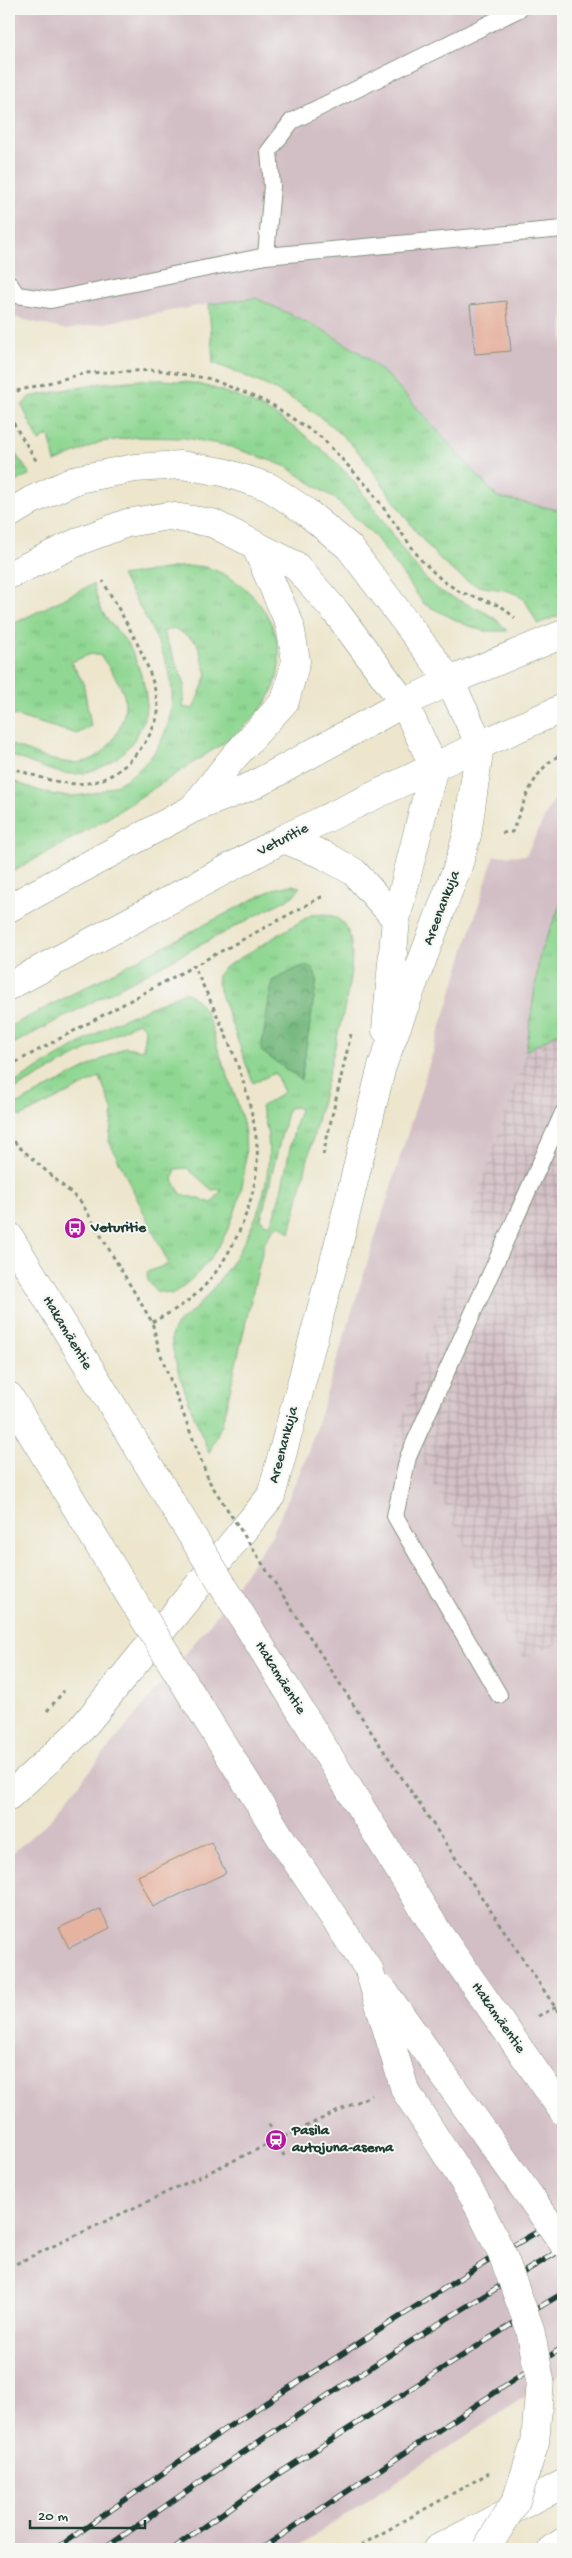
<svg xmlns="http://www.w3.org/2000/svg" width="572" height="2558" viewBox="0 0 572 2558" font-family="'Gochi Hand',sans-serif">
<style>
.industrial{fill:url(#industrial-grid)}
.railway{fill:#d2bec5}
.grass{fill:url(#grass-tufts);stroke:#578a63;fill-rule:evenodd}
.forest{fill:url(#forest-crowns);stroke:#497a58}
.building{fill:#e6b3a1}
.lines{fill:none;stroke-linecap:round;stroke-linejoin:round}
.service-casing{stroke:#869280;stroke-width:18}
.minor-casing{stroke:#869280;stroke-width:29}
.secondary-casing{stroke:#869280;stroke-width:29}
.primary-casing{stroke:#869280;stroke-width:29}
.path{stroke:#869280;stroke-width:3;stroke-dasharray:4 4;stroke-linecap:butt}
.service{stroke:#fff;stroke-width:16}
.minor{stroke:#fff;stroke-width:28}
.secondary{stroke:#fff;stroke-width:28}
.primary{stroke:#fff;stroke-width:28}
.rail-casing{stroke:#1f3d34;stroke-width:5.5}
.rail{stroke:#f6f6f2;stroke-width:4;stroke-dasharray:11;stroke-linecap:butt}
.primary-bridge-casing{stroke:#869280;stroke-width:29;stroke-linecap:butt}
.path-bridge{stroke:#869280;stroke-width:3;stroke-dasharray:4 4;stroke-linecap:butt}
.primary-bridge{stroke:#fff;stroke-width:28}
.labels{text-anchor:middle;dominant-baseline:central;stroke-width:4;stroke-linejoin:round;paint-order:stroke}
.street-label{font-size:15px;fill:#1f3d34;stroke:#f6f6f2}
.poi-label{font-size:15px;font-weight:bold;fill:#1f3d34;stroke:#f6f6f2;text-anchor:start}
</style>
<defs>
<pattern id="industrial-grid" width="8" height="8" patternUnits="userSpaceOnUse" patternTransform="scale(1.25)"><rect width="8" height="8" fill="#d2bec5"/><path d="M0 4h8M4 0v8" fill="none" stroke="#aa9ca1"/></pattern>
<pattern id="grass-tufts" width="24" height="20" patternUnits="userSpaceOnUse" patternTransform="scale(1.25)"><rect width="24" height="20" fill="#8fd792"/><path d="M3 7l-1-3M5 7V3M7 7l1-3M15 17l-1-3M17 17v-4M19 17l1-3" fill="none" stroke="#7bb97e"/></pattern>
<pattern id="forest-crowns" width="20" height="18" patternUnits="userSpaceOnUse" patternTransform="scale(1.25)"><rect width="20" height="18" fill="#73b87c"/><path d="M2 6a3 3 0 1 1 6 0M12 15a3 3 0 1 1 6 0" fill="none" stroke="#5e9766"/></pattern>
</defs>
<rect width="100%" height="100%" fill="#f6f6f2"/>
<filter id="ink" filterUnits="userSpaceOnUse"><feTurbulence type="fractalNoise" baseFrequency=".02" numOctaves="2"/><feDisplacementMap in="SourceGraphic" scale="10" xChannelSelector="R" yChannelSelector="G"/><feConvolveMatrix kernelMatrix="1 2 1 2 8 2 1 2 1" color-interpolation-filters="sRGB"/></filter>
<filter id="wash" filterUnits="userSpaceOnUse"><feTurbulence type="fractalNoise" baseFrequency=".0096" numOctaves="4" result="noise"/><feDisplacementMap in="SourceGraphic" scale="20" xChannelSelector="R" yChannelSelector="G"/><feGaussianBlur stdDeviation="1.12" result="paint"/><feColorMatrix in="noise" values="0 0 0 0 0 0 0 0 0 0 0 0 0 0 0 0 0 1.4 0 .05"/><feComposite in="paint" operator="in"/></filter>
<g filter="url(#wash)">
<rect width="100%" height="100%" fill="#ede6cd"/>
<path class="industrial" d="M563,1030V1642L522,1659L422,1461L390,1455L526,1051Z"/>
<path class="railway" d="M9,9H563V511L497,497L392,380L365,356L323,330L256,298L209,304L66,330L9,316Z
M563,781V899L540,953L526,1051L391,1454L422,1461L522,1659L563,1642V2372L294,2549H9V1856L50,1820L212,1621L272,1535L307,1456L494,856L526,855Z"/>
<path class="grass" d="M256,298L323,330L365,356L392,380L497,497L563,511V614L537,624C533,615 529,605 522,598C508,586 487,591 471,583C465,580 458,574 452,570C418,542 392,495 365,460C325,410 270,385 213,363L209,304Z
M153,379C169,381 186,381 202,385C267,402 325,442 365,496C384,521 409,563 431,584C454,604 489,606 507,631H484L464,624L424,604L374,535L335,499L287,467L261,457L224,445L186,438L137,437L100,442L55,462L49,435L39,441L22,406L29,397L93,384Z
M9,445L30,474L9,486Z
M178,567C187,567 197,565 205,567C257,581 296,640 272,692C262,713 243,728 225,742L108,818L9,874V780C28,786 50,797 71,796C128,794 175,749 172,690C170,655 139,605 121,576ZM174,628L197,642L207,675L193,709L183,707L184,682L163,632Z
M93,584C96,593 98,604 103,613C110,625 122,634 129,646C135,657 141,673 144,685C156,728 118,772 74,774C51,774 30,761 9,755V744C31,752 58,766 83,762C109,758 132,716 123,692C118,679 109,668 101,656L91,654L71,662L83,682L91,726L77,734L9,714V626Z
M292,885L300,887L293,896L9,1046V1027L273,889Z
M563,899V1030L526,1051L540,953Z
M325,914C363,920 351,972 346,1001L290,1233L281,1225L273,1229L264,1244L222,1424L209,1453C200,1430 168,1355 172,1334C174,1322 193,1313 200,1304C241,1256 274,1202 268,1136C267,1126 263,1116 261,1107L284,1092L275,1073L253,1083L217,983L218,975L222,969L311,915ZM296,1107L300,1109C287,1147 286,1188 270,1225L264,1223L261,1219L288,1108Z
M185,992C207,1001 213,1032 219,1053C227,1074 244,1116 245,1136C250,1196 223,1262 172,1294L156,1291L148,1281L147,1272L169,1264L109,1141L113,1112L100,1077L20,1117L12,1107L125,1047L143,1050L145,1028L138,1022L10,1092L9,1086L114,1023ZM187,1168L212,1190L222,1189L212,1203L181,1194L173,1180L176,1169Z"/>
<path class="forest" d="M300,967H312L317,979L301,1080L261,1051L272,981Z"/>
<g id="blocks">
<path class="building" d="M506,301L511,351L475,354L470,305Z
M211,1842L226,1873L153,1907L138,1876Z
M100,1909L110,1928L69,1948L59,1928Z"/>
</g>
</g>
<g filter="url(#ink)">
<use href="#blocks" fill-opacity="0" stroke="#869280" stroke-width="1"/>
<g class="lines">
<g class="service-casing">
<path id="service" d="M266,256L272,186L269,151L292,121L519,9
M9,283L17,295L51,300L266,256L563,229
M499,1695L395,1516L408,1457L563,1113"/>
</g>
<g class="minor-casing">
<path id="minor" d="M283,839L324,855L354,872L396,919
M386,1030L396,919L434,767
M9,1796L78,1733L271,1496L336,1254L382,1066L459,863L467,835L480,745"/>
</g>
<g class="secondary-casing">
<path id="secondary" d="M450,681L563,634
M480,745L563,708"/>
</g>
<g class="primary-casing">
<path id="primary" d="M9,514L32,500L78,479L135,468L181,465L223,472L269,487L305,511L349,547L450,681L480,745L283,839L9,986
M9,575L82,540L127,523L168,516L212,523L295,565L337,613L404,703L434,767
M193,808L233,758L285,701L296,661L290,625L255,545
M9,908L192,809L254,785L404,703L450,681
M9,1236L173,1505
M9,1396L114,1570
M281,1838L369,1970
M437,2549L563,2484
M553,2549L563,2542"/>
</g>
<path class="path" d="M9,393L86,373L158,370L211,379L271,404L322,438L369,488L421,560L443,581L460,592L501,606L515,618
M9,416L37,462
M9,767C64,786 103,800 144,744C150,735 160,717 158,706C152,661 124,620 103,581
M502,833L512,832C523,806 534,765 563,754
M9,1066L325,895
M9,1135L17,1145L81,1202L152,1322L160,1353L209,1481
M323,1155L351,1034
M152,1322C166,1315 181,1307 194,1296C231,1264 261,1195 257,1146C251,1084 221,1022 194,967
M47,1711L64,1691
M538,2016L563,2004
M269,2124L284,2156
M9,2267L372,2095
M354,2549L489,2473"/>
<use href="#service" class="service"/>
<use href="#minor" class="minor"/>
<use href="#secondary" class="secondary"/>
<use href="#primary" class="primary"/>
<g class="rail-casing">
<path id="rail" d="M56,2549L225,2429L490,2259L563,2217
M104,2549C253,2444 405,2340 563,2249
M172,2549L278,2474L523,2317L563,2293
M261,2549L563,2347"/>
</g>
<use href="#rail" class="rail"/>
<g class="primary-bridge-casing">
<path id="primary-bridge" d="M173,1505L439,1934L563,2111
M114,1570L281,1838
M369,1970L405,2090L475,2199L503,2256L530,2329L540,2380L535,2443L516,2501L486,2549
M383,1990L563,2243"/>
</g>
<path class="path-bridge" d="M209,1481L366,1724L563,2019"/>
<use href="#primary-bridge" class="primary-bridge"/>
</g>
</g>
<defs>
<g id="bus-disc" transform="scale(1.125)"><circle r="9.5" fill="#b5179e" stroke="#f6f6f2"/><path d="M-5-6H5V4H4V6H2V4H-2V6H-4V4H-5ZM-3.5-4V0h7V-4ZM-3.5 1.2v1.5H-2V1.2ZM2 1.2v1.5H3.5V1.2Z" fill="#fff"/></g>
<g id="station-disc" transform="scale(1.125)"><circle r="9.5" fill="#b5179e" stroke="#f6f6f2"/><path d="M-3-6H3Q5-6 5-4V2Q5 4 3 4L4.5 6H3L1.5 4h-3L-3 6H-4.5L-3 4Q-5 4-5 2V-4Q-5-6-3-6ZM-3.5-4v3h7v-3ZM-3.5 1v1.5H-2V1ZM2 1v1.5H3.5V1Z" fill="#fff"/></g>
</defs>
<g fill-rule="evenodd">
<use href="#bus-disc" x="75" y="1228"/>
<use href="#station-disc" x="276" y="2140"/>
</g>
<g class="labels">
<g class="street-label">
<text transform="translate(283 840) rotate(-27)">Veturitie</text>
<text transform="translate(442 908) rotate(-69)">Areenankuja</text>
<text transform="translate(67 1333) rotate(59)">Hakamäentie</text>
<text transform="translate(284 1445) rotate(-75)">Areenankuja</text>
<text transform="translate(280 1678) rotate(58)">Hakamäentie</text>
<text transform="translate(498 2018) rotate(55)">Hakamäentie</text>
</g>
<g class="poi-label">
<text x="91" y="1228">Veturitie</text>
<text x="292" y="2131">Pasila<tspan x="292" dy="17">autojuna-asema</tspan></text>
</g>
</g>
<rect width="572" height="2558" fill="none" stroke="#f6f6f2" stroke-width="30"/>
<path d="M30 2520v8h115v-8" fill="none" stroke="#1f3d34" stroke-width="2.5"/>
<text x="38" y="2520" font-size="15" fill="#1f3d34" stroke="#f6f6f2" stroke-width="4" paint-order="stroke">20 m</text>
</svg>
